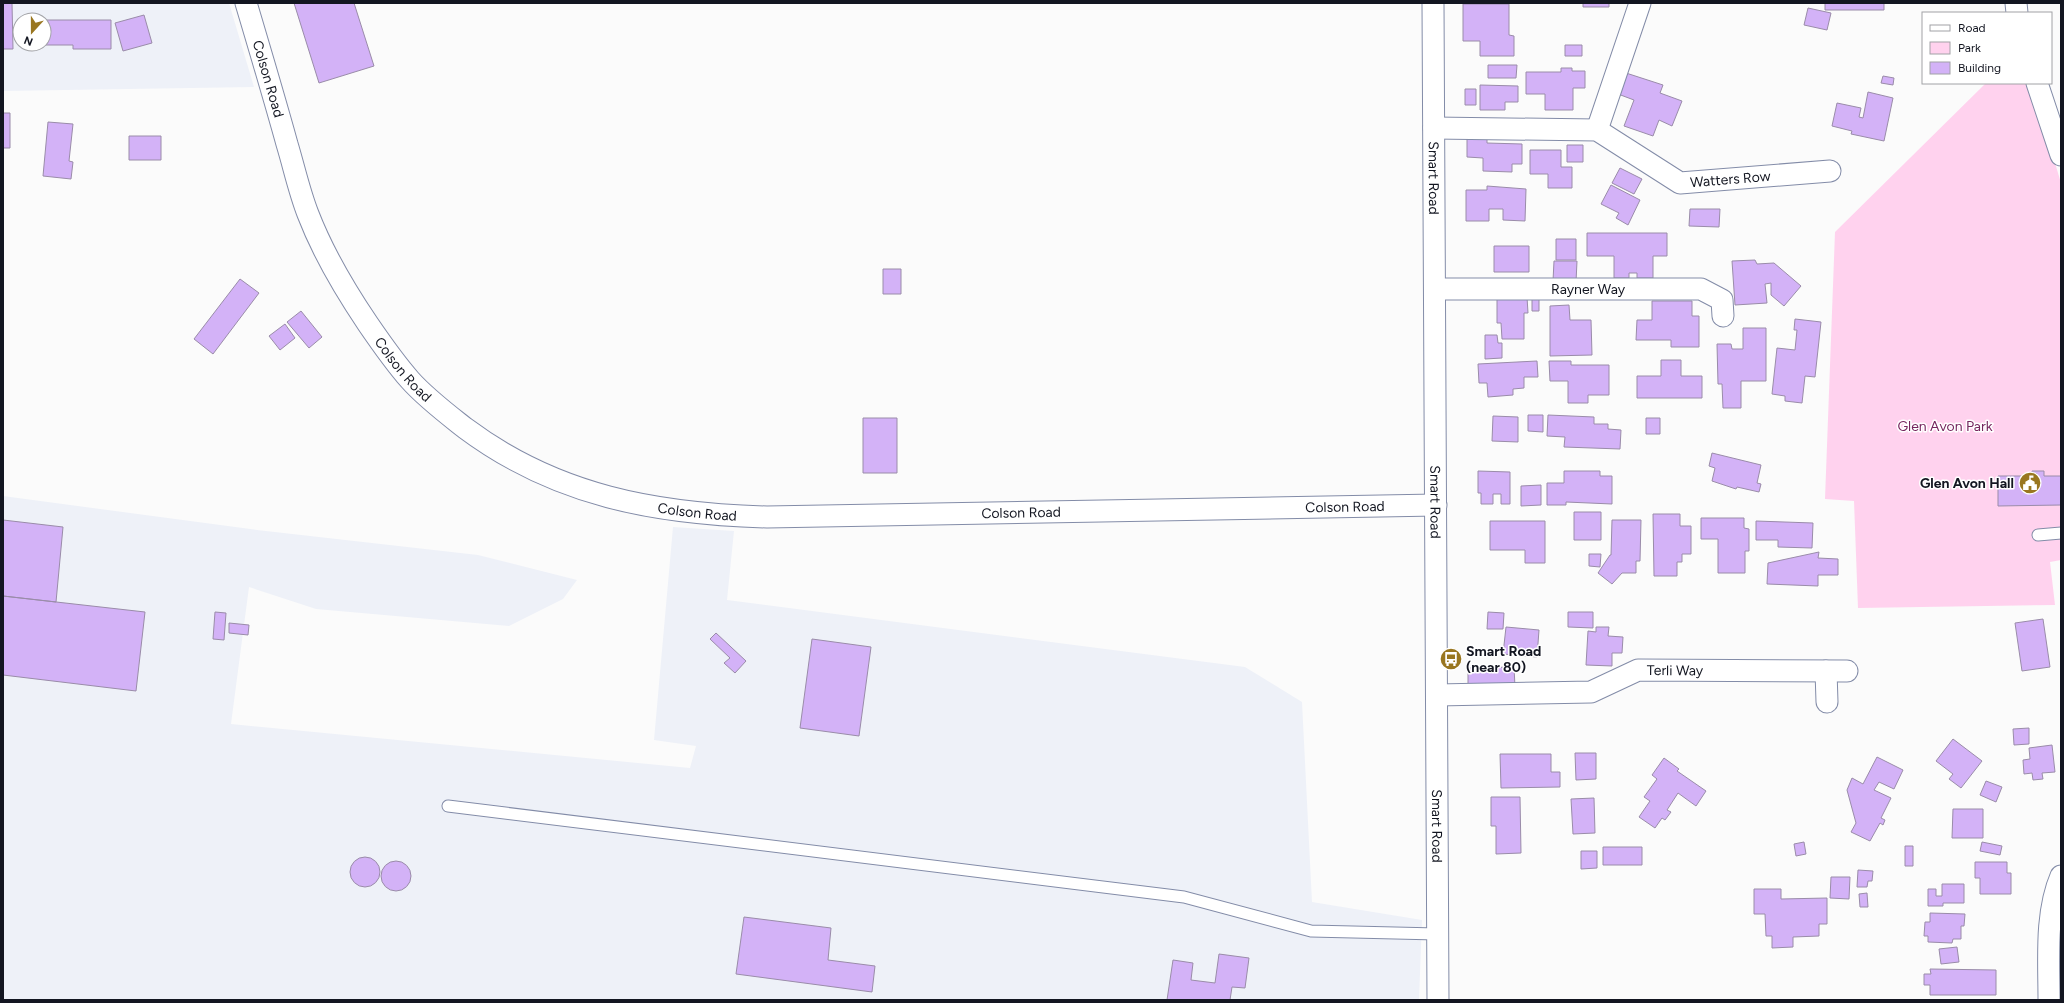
<svg xmlns="http://www.w3.org/2000/svg" width="2064" height="1003" viewBox="0 0 2064 1003" font-family="Figtree,sans-serif">
<style>
.built{fill:#eef1f8;fill-rule:evenodd}
.green{fill:#ffd2ee}
.building{fill:#d3b2f7;stroke:#9a8ca9}
.lines{fill:none;stroke-linecap:round;stroke-linejoin:round}
.service-casing{stroke:#838ca8;stroke-width:13}
.minor-casing{stroke:#838ca8;stroke-width:23}
.service{stroke:#fff;stroke-width:11}
.minor{stroke:#fff;stroke-width:21}
.labels{text-anchor:middle;dominant-baseline:central;stroke-width:3;stroke-linejoin:round;paint-order:stroke}
.street-label{font-size:14px;fill:#131621;stroke:#fff}
.park-label{font-size:14px;fill:#75255e;stroke:#fff}
.poi-label{font-size:14px;font-weight:bold;fill:#131621;stroke:#fff;text-anchor:end}
</style>
<rect width="100%" height="100%" fill="#fbfbfb"/>
<path class="built" d="M3,3H229L254,87L3,91ZM20,20H44V44H20Z
M3,496L257,530L478,555L577,580L563,599L509,626L316,609L249,587L231,724L690,768L696,746L654,740L673,527L734,531L727,600L1245,667L1302,702L1312,902L1422,920L1419,1000H3Z"/>
<path class="green" d="M1986,83H2031L2061,183V560L2050,562L2055,605L1858,608L1854,501L1825,499L1835,232Z"/>
<path class="building" d="M3,3H12L13,49H3Z
M294,3H354L374,66L319,83Z
M1583,3H1609V7H1583Z
M1825,3H1884V10H1825Z
M1463,4H1509V35L1514,36V56H1480V41H1463Z
M1808,8L1831,13L1827,30L1804,25Z
M144,15L152,43L123,51L115,23Z
M44,20H111V49H73V45H34L44,44Z
M1565,45H1582V56H1565Z
M1488,65H1517L1516,78H1488Z
M1561,68H1572V71H1585V88H1573V110H1545V94H1526V72H1561Z
M1626,73L1663,85L1660,93L1682,101L1672,126L1659,120L1653,136L1624,126L1634,100L1618,94Z
M1883,76L1894,78L1893,85L1881,83Z
M1480,85L1518,86V102H1505V110H1480Z
M1465,89H1476V105H1465Z
M1868,92L1893,98L1884,141L1851,134L1852,131L1832,126L1837,103L1861,108L1859,117L1863,118Z
M3,113H10V148H3Z
M48,122L73,124L69,161L73,162L71,179L43,176Z
M129,136H161V160H129Z
M1467,139H1487V143L1522,144V164H1512V172L1483,171V158L1467,157Z
M1567,145H1583V162H1567Z
M1530,150H1561V167H1572V188H1548V174H1530Z
M1620,168L1642,179L1634,194L1612,183Z
M1611,185L1640,200L1628,225L1616,218L1619,213L1601,204Z
M1487,186L1526,189L1525,221L1503,220V209H1489V221H1466V190H1487Z
M1690,209H1720L1719,227L1689,226Z
M1587,233H1667V256H1653V278H1637V273H1629V278H1614V256H1587Z
M1556,239H1576V260H1556Z
M1494,246H1529V272H1494Z
M1755,260L1757,264L1774,263L1801,286L1784,306L1771,295V283L1765,284L1767,303L1735,305L1732,261Z
M1554,261H1577L1576,282L1553,281Z
M883,269H901V294H883Z
M240,279L259,293L213,354L194,339Z
M1527,297L1528,313H1524V339H1502L1501,323H1497V298Z
M1532,298H1539V311H1532Z
M1652,301H1692V316H1699V347H1671V340H1636L1637,320H1652Z
M1569,305L1570,320H1591L1592,355L1550,356V306Z
M301,311L322,337L309,348L287,322Z
M1795,319L1821,322L1815,377L1805,376L1802,403L1785,401V396L1772,394L1777,348L1795,350L1797,330H1794Z
M285,324L295,338L280,350L269,336Z
M1743,328H1766V381H1741V408H1723L1722,384H1718L1717,344H1731L1732,349H1743Z
M1485,335H1497L1498,343H1502V358L1485,359Z
M1661,360H1681V376H1702V398H1637V376H1661Z
M1537,361L1538,377H1524V388L1513,389V395L1488,397L1487,383H1479L1478,364Z
M1549,361H1571V365H1609V395H1588V403H1568V381H1550Z
M1528,415H1543V432L1528,431Z
M1548,415L1594,417V424H1608V429L1621,430L1620,449L1564,447L1565,437L1547,436Z
M1493,416L1518,417V442L1492,441Z
M863,418H897V473H863Z
M1646,418H1660V434H1646Z
M1712,453L1761,465L1757,483L1761,484L1759,492L1737,487L1736,489L1712,481L1715,468L1709,466Z
M1478,471L1510,472V504H1501V494H1493V504H1481V493H1478Z
M1564,471H1600V476H1612V504L1566,502V505H1547V483H1564Z
M2032,471H2044V476H2061V505L1998,506V476H2032Z
M1541,485V505L1521,506V486Z
M1574,512H1601V540H1574Z
M1653,514H1680V526H1691V554H1682V562H1677V576H1654Z
M1701,518H1744V528L1749,529V551H1745V573H1718V539H1701Z
M3,520L63,527L56,602L3,596Z
M1612,520H1641L1640,561H1636V573H1622L1612,584L1598,573L1610,555H1611Z
M1490,521H1545V563H1525V550H1490Z
M1756,521L1813,523L1812,548L1778,547V540H1756Z
M1819,552L1818,558L1838,559V575H1818V586L1767,584L1768,563Z
M1589,554H1601L1600,567L1589,566Z
M3,596L145,612L136,691L3,675Z
M215,612L226,613L224,640L213,639Z
M1488,612L1504,613L1503,629H1487Z
M1568,612H1593V628L1568,627Z
M2043,619L2050,667L2022,671L2015,623Z
M229,623L249,625L248,635L229,633Z
M1506,627L1539,630L1537,657L1503,654Z
M1596,627H1609L1608,636L1623,637L1622,653H1612V666L1586,665L1588,631L1596,632Z
M716,633L746,661L735,673L724,663L730,658L710,639Z
M812,639L871,647L859,736L800,728Z
M1514,667L1515,687H1468V668Z
M2029,728V744L2014,745L2013,729Z
M1953,739L1982,761L1961,788L1949,779L1953,774L1936,761Z
M2052,745L2055,772L2042,773L2043,779L2033,780L2032,773L2024,774L2023,760L2030,759L2029,748Z
M1575,753H1596V779L1576,780Z
M1500,754H1551V772H1560V787L1501,788Z
M1877,757L1903,770L1894,789L1879,782L1874,790L1891,798L1881,818L1885,820L1883,825L1880,823L1870,841L1851,832L1856,823L1847,790L1852,778L1863,784Z
M1664,758L1679,769L1677,771L1706,791L1696,806L1678,793L1667,810L1671,812L1665,820L1662,818L1655,828L1639,817L1650,801L1644,797L1657,779L1652,775Z
M1986,781L2002,787L1996,802L1980,795Z
M1491,797H1520L1521,853L1496,854V826H1491Z
M1594,798L1595,833L1573,834L1571,799Z
M1953,809H1983V838H1952Z
M1804,842L1806,854L1796,856L1794,844Z
M1982,842L2002,846L2000,855L1980,851Z
M1905,846H1913V866H1905Z
M1603,847H1642V865H1603Z
M1581,851H1597V868L1581,869Z
M350 872a15 15 0 1 1 30 0a15 15 0 1 1-30 0Z
M381 876a15 15 0 1 1 30 0a15 15 0 1 1-30 0Z
M1975,862H2007V873H2011V894H1980V878H1975Z
M1858,870L1873,871L1872,881H1868L1867,887H1857Z
M1831,877H1850L1849,899L1830,898Z
M1942,884H1964V903H1943V906H1928V889H1936V896H1942Z
M1754,889H1781V899L1827,898V924H1819V936L1793,937V947L1772,948V936H1766L1765,914H1754Z
M1867,893L1868,907H1860L1859,894Z
M1930,913L1965,914L1964,926H1961V939H1953L1952,943L1928,942V936H1924L1925,922H1930Z
M744,917L831,928L828,960L875,966L872,992L736,974Z
M1957,947L1959,962L1941,964L1939,949Z
M1219,954L1249,958L1245,988L1232,987L1230,1000H1167L1173,960L1193,963L1191,980L1215,983Z
M1930,969L1996,970V995H1930V985H1924V974H1931Z"/>
<g class="lines">
<g class="service-casing">
<path id="service" d="M2038,535L2061,533
M448,806L1184,897L1311,931L1437,934"/>
</g>
<g class="minor-casing">
<g id="minor">
<path id="s1" d="M246,3C260,50 274,97 287,144C294,167 299,191 308,214C323,253 345,290 368,324C381,343 395,363 410,380C426,398 446,413 465,428C556,496 656,514 767,517L1436,505"/>
<path id="s2" d="M1433,3L1438,1000"/>
<path d="M2016,3L2017,13"/>
<path d="M2037,83L2061,155"/>
<path id="s3" d="M1434,128L1597,130L1680,183L1830,171"/>
<path d="M1597,130L1640,3"/>
<path id="s4" d="M1435,289H1701L1722,300L1723,316"/>
<path d="M1826,671L1827,702"/>
<path id="s5" d="M1437,695L1591,692L1638,670L1847,671"/>
<path d="M2049,1000C2049,960 2045,913 2061,876"/>
</g>
</g>
<use href="#service" class="service"/>
<use href="#minor" class="minor"/>
</g>
<defs>
<g id="civic-disc" transform="scale(1.15)"><circle r="9.5" fill="#997620" stroke="#fff"/><path d="M-.6-6.5H3V-4.5H.6V-3L4-1V1h2V6H-6V1h2V-1L-.6-3ZM-1.2 2.5V6h2.4V2.5Z" fill="#fff"/></g>
<g id="bus-disc" transform="scale(1.15)"><circle r="9.5" fill="#997620" stroke="#fff"/><path d="M-5-6H5V4H4V6H2V4H-2V6H-4V4H-5ZM-3.5-4V0h7V-4ZM-3.5 1.2v1.5H-2V1.2ZM2 1.2v1.5H3.5V1.2Z" fill="#fff"/></g>
</defs>
<g fill-rule="evenodd">
<use href="#civic-disc" x="2030" y="483"/>
<use href="#bus-disc" x="1451" y="659"/>
</g>
<g class="labels">
<g class="street-label">
<text stroke="none"><textPath href="#s1" startOffset="79">Colson Road</textPath></text>
<text stroke="none"><textPath href="#s2" startOffset="175">Smart Road</textPath></text>
<text stroke="none"><textPath href="#s3" startOffset="312">Watters Row</textPath></text>
<text stroke="none"><textPath href="#s4" startOffset="153">Rayner Way</textPath></text>
<text stroke="none"><textPath href="#s1" startOffset="403">Colson Road</textPath></text>
<text stroke="none"><textPath href="#s2" startOffset="499">Smart Road</textPath></text>
<text stroke="none"><textPath href="#s1" startOffset="1387">Colson Road</textPath></text>
<text stroke="none"><textPath href="#s1" startOffset="739">Colson Road</textPath></text>
<text stroke="none"><textPath href="#s1" startOffset="1063">Colson Road</textPath></text>
<text stroke="none"><textPath href="#s5" startOffset="243">Terli Way</textPath></text>
<text stroke="none"><textPath href="#s2" startOffset="823">Smart Road</textPath></text>
</g>
<g class="park-label">
<text x="1945" y="426">Glen Avon Park</text>
</g>
<g class="poi-label">
<text x="2014" y="483">Glen Avon Hall</text>
<text x="1466" y="651" text-anchor="start">Smart Road<tspan x="1466" dy="16">(near 80)</tspan></text>
</g>
</g>
<rect width="2064" height="1003" fill="none" stroke="#131621" stroke-width="8"/>
<rect x="1922" y="12" width="130" height="72" fill="#ffffff" stroke="#a1a2a6"/>
<rect x="1930" y="25" width="20" height="6" fill="#ffffff" stroke="#a1a2a6"/>
<text x="1958" y="32" font-size="12" fill="#131621">Road</text>
<rect x="1930" y="42" width="20" height="12" fill="#ffd2ee" stroke="#a1a2a6"/>
<text x="1958" y="52" font-size="12" fill="#131621">Park</text>
<rect x="1930" y="62" width="20" height="12" fill="#d3b2f7" stroke="#a1a2a6"/>
<text x="1958" y="72" font-size="12" fill="#131621">Building</text>
<g transform="translate(32 32) rotate(201)"><circle r="19" fill="#ffffff" stroke="#a1a2a6"/>
<path d="M0-3L7 15L0 10L-7 15Z" fill="#997620"/>
<text y="-6" font-size="11" font-weight="bold" text-anchor="middle" fill="#131621">N</text>
</g>
</svg>
